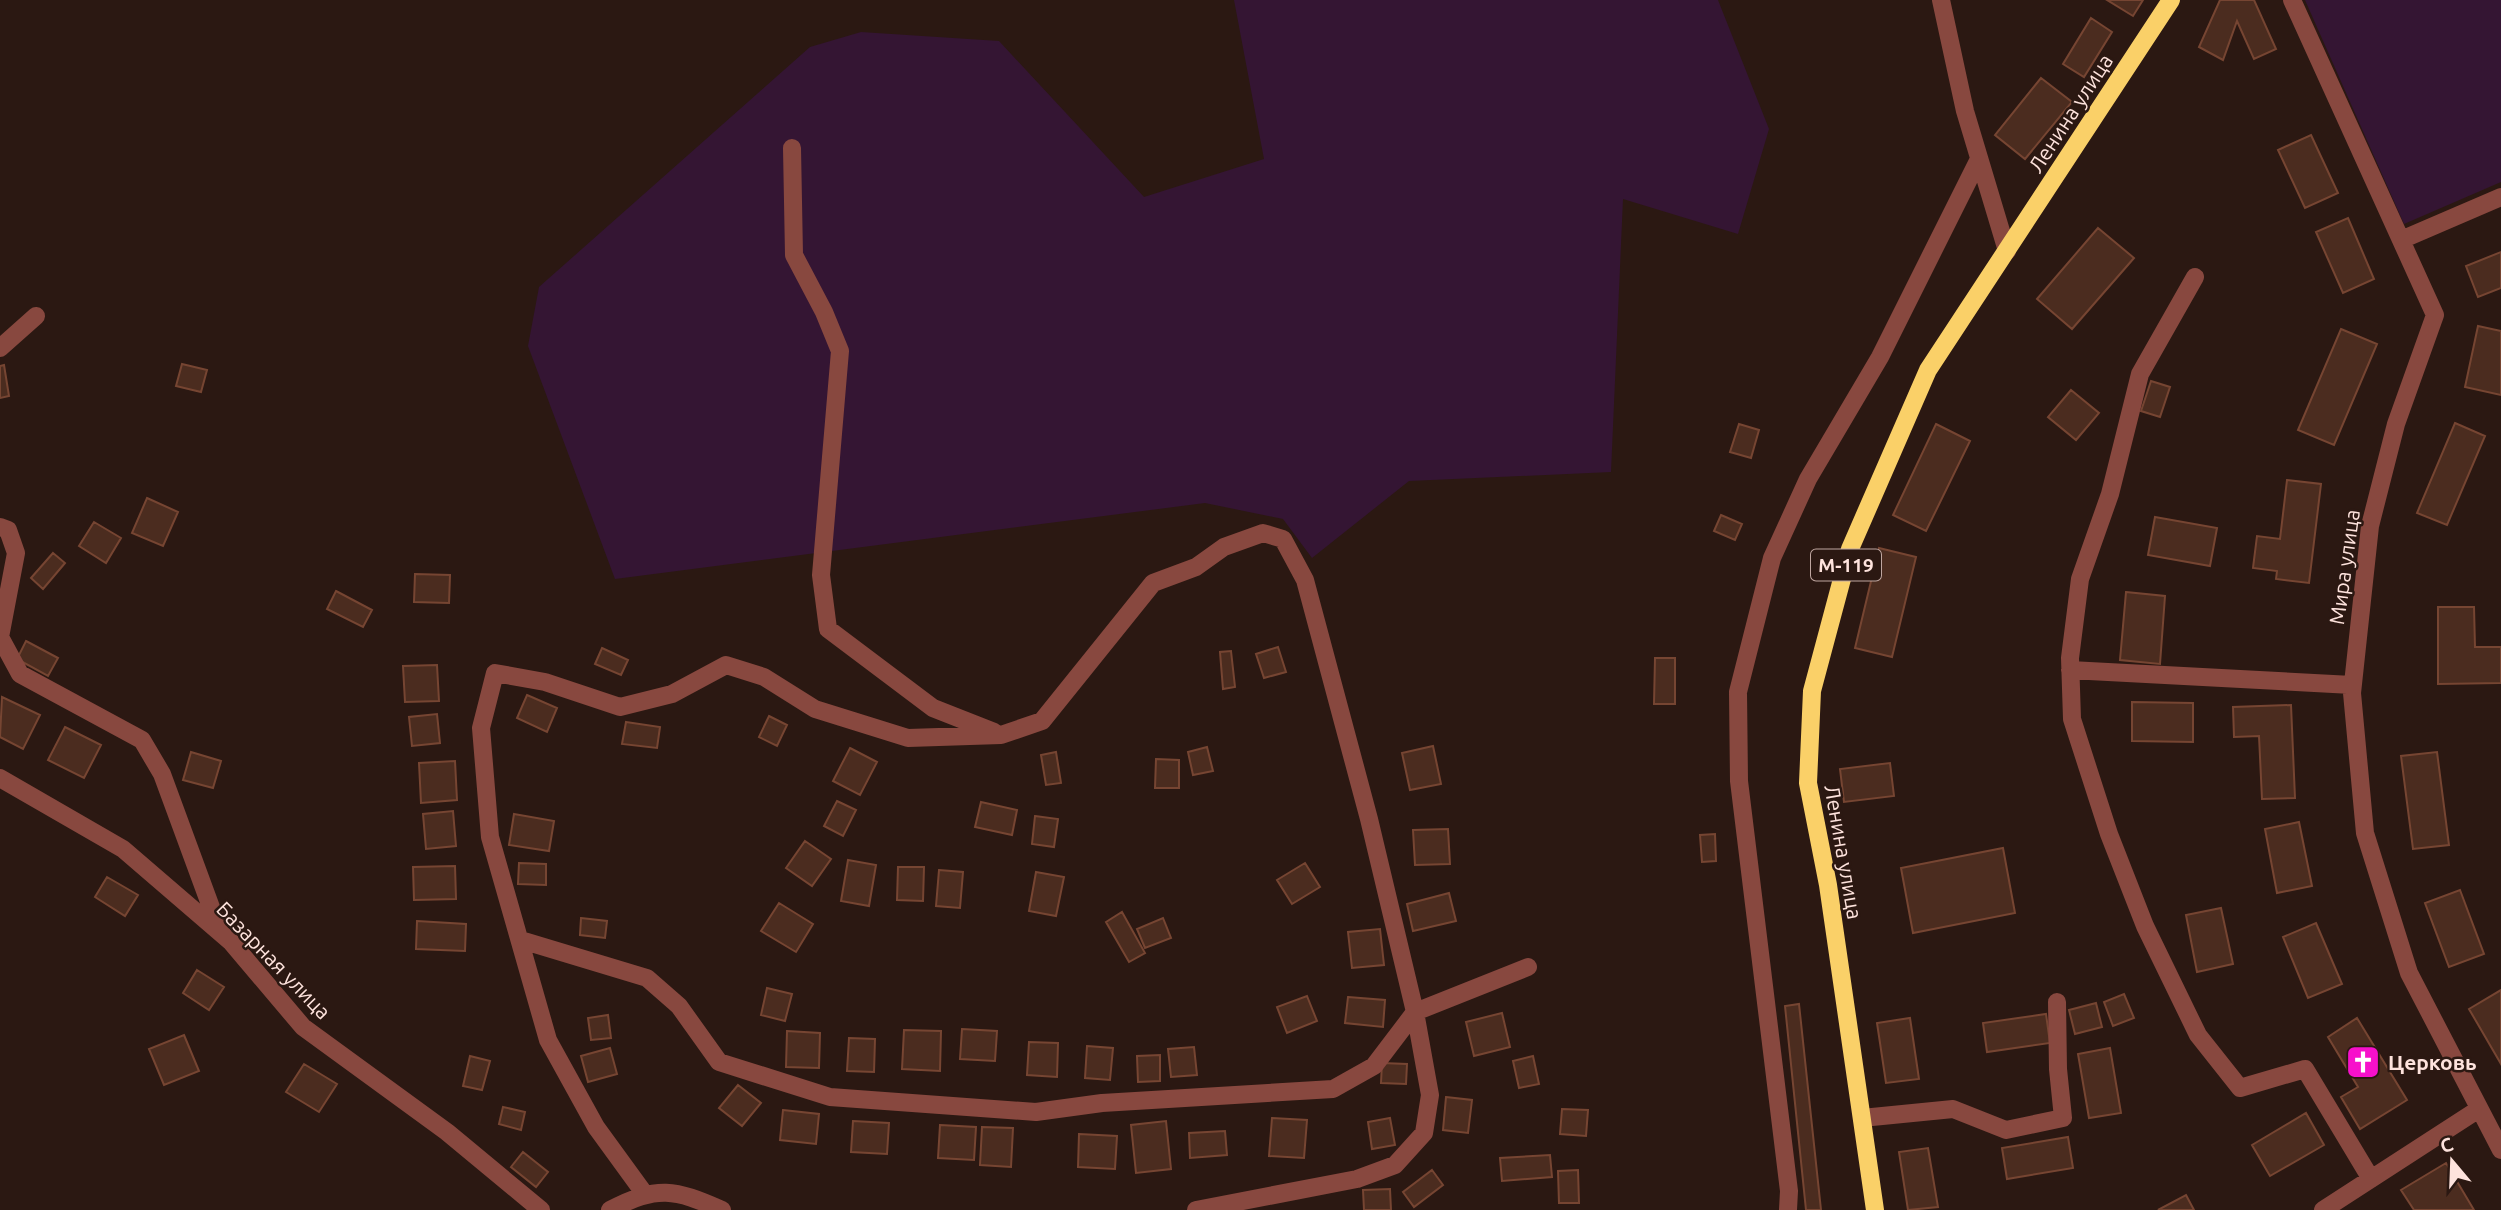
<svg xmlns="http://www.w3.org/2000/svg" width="2501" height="1210" viewBox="0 0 2501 1210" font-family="Ubuntu,sans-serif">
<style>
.green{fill:#341533}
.building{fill:#4b2c1f;stroke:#764532;stroke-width:2}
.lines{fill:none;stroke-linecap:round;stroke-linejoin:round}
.minor{stroke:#88483f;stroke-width:18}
.major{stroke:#fad068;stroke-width:18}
.labels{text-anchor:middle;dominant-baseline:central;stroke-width:5;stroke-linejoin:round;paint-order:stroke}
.shield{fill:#2b1812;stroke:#bfa6a0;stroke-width:2}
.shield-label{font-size:19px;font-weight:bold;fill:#fee3dd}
.street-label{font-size:21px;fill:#fee3dd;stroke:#2b1812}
.poi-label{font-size:21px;font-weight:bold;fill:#fee3dd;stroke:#2b1812;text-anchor:start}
</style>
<rect width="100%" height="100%" fill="#2b1812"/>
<path class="green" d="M1234,0H1718L1769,129L1738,234L1623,199L1611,472L1409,481L1312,558L1283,519L1205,503L615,579L528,346L539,287L810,47L861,32L999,41L1144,197L1264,159Z
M2305,0H2501V182L2404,224Z"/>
<path class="building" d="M2107,0H2143L2133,16Z
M2220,0H2254L2276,49L2254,59L2237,21L2223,60L2199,47Z
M2091,18L2112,32L2084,77L2063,64Z
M2041,78L2072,102L2025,159L1995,135Z
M2311,135L2338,193L2305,208L2278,150Z
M2348,218L2374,279L2343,293L2316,232Z
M2098,228L2134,258L2072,329L2037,299Z
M2501,252V288L2478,297L2466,266Z
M2478,326L2501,331V395L2465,387Z
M2341,329L2377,344L2334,445L2298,430Z
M182,364L207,370L201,392L176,386Z
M4,365L9,396L0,398V366Z
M2151,381L2170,387L2160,417L2141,411Z
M2071,390L2099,413L2076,440L2048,417Z
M2455,423L2485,436L2447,525L2417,513Z
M1739,424L1759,430L1751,458L1730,452Z
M1936,424L1970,441L1926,531L1893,515Z
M2287,480L2321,484L2309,583L2276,579L2277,571L2253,568L2257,536L2280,539Z
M147,498L178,512L163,546L132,533Z
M1721,515L1742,524L1735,540L1714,531Z
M2155,517L2217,528L2210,566L2148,555Z
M94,522L121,538L106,563L79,546Z
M1879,548L1916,557L1892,657L1855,648Z
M53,553L65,563L43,589L31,578Z
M415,574L450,575L449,603L414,602Z
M336,591L372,610L363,627L327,609Z
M2126,592L2165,596L2160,664L2120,660Z
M2438,607H2474L2475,647H2501V683L2438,684Z
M26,641L58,658L48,676L17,659Z
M1278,647L1286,672L1264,678L1256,654Z
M602,648L628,660L621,675L595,664Z
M1231,651L1235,687L1223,689L1220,652Z
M1655,658H1675V704H1654Z
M437,665L439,701L405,702L403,666Z
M527,695L557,708L547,732L517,718Z
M2,697L40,715L23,749L0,737Z
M2132,702L2193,703V742L2132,741Z
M2291,705L2295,798L2262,799L2259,736L2234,737L2233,707Z
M437,714L440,743L412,746L409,717Z
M769,716L787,725L777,746L759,737Z
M626,722L660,727L657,748L622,744Z
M65,727L101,745L84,778L48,760Z
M1433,746L1441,784L1410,790L1402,753Z
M1207,747L1213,771L1193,775L1188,752Z
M850,748L877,762L860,795L833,781Z
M191,752L221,761L213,788L183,780Z
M1056,752L1061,783L1046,785L1041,755Z
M2437,752L2449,845L2413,849L2401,756Z
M1156,759L1179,760V788H1155Z
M455,761L457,800L421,803L419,763Z
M1890,763L1894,796L1844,802L1840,769Z
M837,801L856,810L843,836L824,826Z
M981,802L1017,810L1012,835L975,827Z
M453,811L456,846L426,849L423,814Z
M514,814L554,821L549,851L509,845Z
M1035,816L1058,819L1054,847L1032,844Z
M2299,822L2312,886L2277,893L2265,829Z
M1448,829L1450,864L1415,865L1413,830Z
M1715,834L1716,861L1702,862L1700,835Z
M805,841L831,859L812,886L786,868Z
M2003,848L2015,913L1913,933L1901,868Z
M848,860L876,865L869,906L841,901Z
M519,863L546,864V885L518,884Z
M1305,863L1320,887L1292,904L1277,880Z
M455,866L456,899L414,900L413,867Z
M898,867H924L923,901L897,900Z
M939,870L963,872L960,908L936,906Z
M1036,872L1064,877L1056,916L1029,911Z
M107,877L138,895L125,916L95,897Z
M2460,890L2484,954L2449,967L2425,903Z
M1449,893L1456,921L1413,931L1407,904Z
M779,903L813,924L796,952L761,931Z
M2221,908L2233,964L2197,972L2186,915Z
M1122,912L1145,953L1129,962L1106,922Z
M581,918L607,921L605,938L580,935Z
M1163,918L1171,938L1145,948L1137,929Z
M417,921L466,924L465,951L416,949Z
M2316,923L2342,984L2308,998L2283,937Z
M1380,929L1384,965L1352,968L1348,932Z
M197,970L224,987L209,1010L183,993Z
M767,988L792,994L785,1021L761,1015Z
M2501,990V1064L2469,1009Z
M2124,994L2134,1018L2113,1026L2104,1002Z
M1307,996L1317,1021L1287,1033L1277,1007Z
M1348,997L1385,1000L1383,1027L1345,1023Z
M2096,1003L2102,1027L2075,1034L2069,1010Z
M1799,1004L1821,1210H1806L1785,1006Z
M1502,1013L1510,1047L1474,1056L1466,1022Z
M2046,1014L2050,1043L1987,1052L1983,1023Z
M608,1015L611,1038L591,1040L588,1018Z
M1910,1018L1919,1079L1886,1083L1877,1023Z
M2357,1018L2407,1100L2360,1129L2341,1097L2358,1087L2328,1037Z
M962,1029L997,1031L995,1061L960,1059Z
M904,1030L941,1031L940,1071L902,1069Z
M787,1031L820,1033L819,1068L786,1067Z
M184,1035L199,1071L164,1085L149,1049Z
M849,1038L875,1039L874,1072L847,1071Z
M1029,1042L1058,1043L1057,1077L1027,1075Z
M1087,1046L1113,1048L1110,1080L1085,1078Z
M1194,1047L1197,1075L1171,1077L1168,1049Z
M610,1048L617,1074L588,1082L581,1056Z
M2110,1048L2121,1113L2089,1118L2078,1054Z
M1160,1055V1081L1138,1082L1137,1056Z
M470,1056L490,1061L482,1090L463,1086Z
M1533,1056L1539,1084L1519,1088L1513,1061Z
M1382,1063L1407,1064L1406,1084L1381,1083Z
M304,1064L337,1084L319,1112L286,1092Z
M738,1085L761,1103L742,1126L719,1108Z
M1446,1097L1472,1100L1468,1133L1443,1130Z
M503,1107L525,1112L521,1130L499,1124Z
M1562,1109L1588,1110L1586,1136L1560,1134Z
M783,1110L819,1114L816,1144L780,1140Z
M2306,1113L2324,1145L2270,1176L2252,1145Z
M1272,1118L1307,1120L1304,1158L1269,1156Z
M1390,1118L1395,1145L1372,1149L1368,1122Z
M853,1121L889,1123L887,1154L851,1152Z
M1166,1121L1171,1169L1136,1173L1131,1125Z
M940,1125L976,1127L974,1160L938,1158Z
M982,1127L1013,1128L1011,1167L980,1165Z
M1225,1131L1227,1155L1190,1158L1189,1133Z
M1079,1134L1117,1136L1115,1169L1078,1167Z
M2068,1137L2073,1168L2007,1179L2002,1148Z
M1928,1148L1938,1207L1908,1210L1899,1152Z
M523,1152L548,1172L536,1187L511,1167Z
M1550,1155L1552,1177L1502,1181L1500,1158Z
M2446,1163L2474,1210H2414L2401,1190Z
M1432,1170L1443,1185L1414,1207L1403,1192Z
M1578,1170L1579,1203H1559L1558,1171Z
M1390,1189L1391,1210H1364L1363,1190Z
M2186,1195L2194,1210H2158Z"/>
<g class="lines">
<path class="minor" d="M1941,0L1965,111L2007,251
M2292,0L2435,315L2396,424L2370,526L2352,693L2365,833L2409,973L2501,1150
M792,148L794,255L824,312L840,351L821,575L828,629L933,708L994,732
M2401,240L2501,197
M2195,277L2140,374L2110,494L2080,579L2070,658L2072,719L2109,834L2145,926L2198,1035L2240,1088L2305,1069L2371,1179
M0,348L36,316
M0,527L8,530L16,553L0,637L20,674L142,740L162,774L219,929
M2070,670L2352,685
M0,778L123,849L231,942L303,1027L447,1132L541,1210
M521,940L647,978L679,1006L719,1062L830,1097L1036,1112L1102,1103L1333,1089L1374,1066L1415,1012L1528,967
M1862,1118L1953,1109L2006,1130L2063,1118L2058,1069L2057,1002
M644,1193L596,1127L548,1040L490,837L481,728L495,673L545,682L620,707L672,694L726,665L764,677L815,709L908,738L1001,735L1042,721L1153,583L1196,567L1224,547L1263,533L1283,539L1305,580L1369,819L1415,1012L1430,1095L1424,1133L1395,1165L1357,1179L1196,1210
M610,1210C658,1185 674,1189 722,1210
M1788,1210L1789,1191L1739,781L1738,692L1772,558L1808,479L1880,357L1979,159
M2323,1210L2479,1109"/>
<path class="major" d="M1875,1210L1828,885L1808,783L1812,691L1850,549L1928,370L2171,0"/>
</g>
<defs>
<g id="church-square" transform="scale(1.75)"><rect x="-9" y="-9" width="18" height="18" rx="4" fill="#f710cb" stroke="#2b1812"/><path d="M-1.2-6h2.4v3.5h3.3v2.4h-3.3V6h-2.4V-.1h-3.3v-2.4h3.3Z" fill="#fff"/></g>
</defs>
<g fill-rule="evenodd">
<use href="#church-square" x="2363" y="1062"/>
</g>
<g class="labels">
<rect class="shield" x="1811" y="549.5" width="70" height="31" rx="5"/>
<g class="shield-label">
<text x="1846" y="565">М-119</text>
</g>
<g class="street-label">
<text transform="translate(2070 113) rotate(-57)">Ленина улица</text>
<text transform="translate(2344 567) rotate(-82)">Мира улица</text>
<text transform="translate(1844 852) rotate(80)">Ленина улица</text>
<text transform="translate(274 960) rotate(46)">Базарная улица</text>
</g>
<g class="poi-label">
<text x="2388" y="1062">Церковь</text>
</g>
</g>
<g transform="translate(2452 1161) rotate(341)" stroke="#2b1812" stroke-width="5" paint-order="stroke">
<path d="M0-5L12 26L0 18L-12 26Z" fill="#fee3dd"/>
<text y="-10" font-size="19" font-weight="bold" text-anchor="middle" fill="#fee3dd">С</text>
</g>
</svg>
